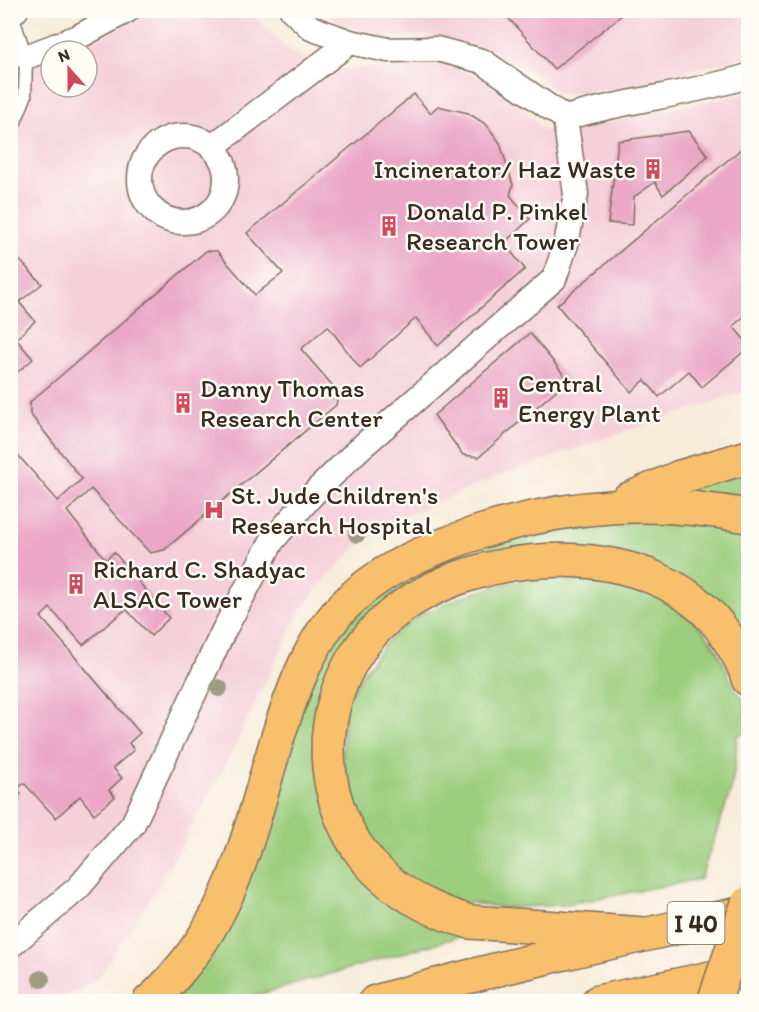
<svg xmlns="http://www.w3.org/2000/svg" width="759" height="1012" viewBox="0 0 759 1012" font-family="Itim,sans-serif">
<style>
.built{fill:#f5cfda}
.green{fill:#9cce7e;stroke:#6c7c4e;stroke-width:1.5}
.building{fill:#eaa8c6}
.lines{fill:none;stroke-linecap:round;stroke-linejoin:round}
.lane-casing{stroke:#7d6e5f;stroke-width:15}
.street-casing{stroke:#7d6e5f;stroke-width:27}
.highway-casing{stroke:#7d6e5f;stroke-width:36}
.lane{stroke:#fff;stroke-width:12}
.street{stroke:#fff;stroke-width:24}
.highway{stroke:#f8bf6c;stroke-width:33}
.primary-bridge-casing{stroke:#7d6e5f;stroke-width:36;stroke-linecap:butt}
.primary-bridge{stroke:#f8bf6c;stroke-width:33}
.tree{fill:#a09c82}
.labels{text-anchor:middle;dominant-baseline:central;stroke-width:5;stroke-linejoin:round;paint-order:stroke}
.shield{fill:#fdfcf7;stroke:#75695f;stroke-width:1.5}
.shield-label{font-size:24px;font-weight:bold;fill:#3b2a1e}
.poi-label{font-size:26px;fill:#3b2a1e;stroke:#fdfcf7;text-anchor:start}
</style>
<rect width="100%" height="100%" fill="#fdfcf7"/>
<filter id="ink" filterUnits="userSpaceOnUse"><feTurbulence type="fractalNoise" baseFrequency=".0167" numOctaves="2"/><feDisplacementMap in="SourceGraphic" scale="12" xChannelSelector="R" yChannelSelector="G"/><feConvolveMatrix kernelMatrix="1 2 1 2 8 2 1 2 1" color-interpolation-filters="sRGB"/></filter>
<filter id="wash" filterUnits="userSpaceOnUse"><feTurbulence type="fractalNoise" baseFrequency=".008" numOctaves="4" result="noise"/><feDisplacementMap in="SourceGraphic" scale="24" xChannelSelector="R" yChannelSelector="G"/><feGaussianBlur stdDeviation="1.35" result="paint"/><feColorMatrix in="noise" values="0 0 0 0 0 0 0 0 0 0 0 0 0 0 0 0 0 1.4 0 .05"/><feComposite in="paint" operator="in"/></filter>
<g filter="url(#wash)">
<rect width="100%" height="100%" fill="#f7ebd9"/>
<path class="built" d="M248,10L291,52L337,69L446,65L486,81L524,109L544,131L615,121L748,93V391L634,428L498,476L400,518L358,545L319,586L298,615L225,766L162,880L99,977L60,1001H11L10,62L51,56V87H87V51H65L99,38L148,11Z
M325,11H748V55L646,84L578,93L556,92L537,74L491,50L430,35L378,37L340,23Z"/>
<path class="green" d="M748,470V502L680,491Z
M668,519L748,529V652L703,596L517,556L358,635L327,812L462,936L237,1001L161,1002L320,660L350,619L397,581L431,562L579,521Z
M558,577C621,582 679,589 716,648C727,665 729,687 745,700L747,733L737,735L735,765L731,790L700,879L562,905L505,908L459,901L418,884L385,858L364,824L348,789L342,753L346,700L365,670L388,640L419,615L466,595L508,583Z"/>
<g id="blocks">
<path class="building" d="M501,10H628L554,69Z
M414,94L430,113L438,106L468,113L487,125L500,143L513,185L510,195L530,219L504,243L525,269L438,346L416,318L360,368L328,326L301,349L339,393L336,405L164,550L150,553L91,489L67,511L106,560L114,552L169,618L151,636L126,609L83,645L50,608L41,617L140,733L129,743L134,750L113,768L122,778L109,790L115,797L94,814L80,796L56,818L24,783L17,789L21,794L10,803V446L58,501L82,479L30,414V402L206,251H217L255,295L283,273L247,233Z
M689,131L708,156L663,195L655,182L634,197L633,225L608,223L618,141Z
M748,143V313L733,326L748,344V348L702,387L689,371L659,397L645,380L631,392L557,305Z
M10,219L16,227L15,240L10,247Z
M10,250L42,284L19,302L35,321L16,339L33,359L13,376L12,389Z
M530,333L568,380L479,457L463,455L434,415Z"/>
</g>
</g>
<g filter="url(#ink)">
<use href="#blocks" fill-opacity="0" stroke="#7d6e5f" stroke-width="1.5"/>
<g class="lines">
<g class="lane-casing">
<path id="lane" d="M10,134L25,97L26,57L11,12"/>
</g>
<g class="street-casing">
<path id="street" d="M292,10L311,28L350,42L388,50L437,49L482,61L565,118C625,100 688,95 748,76
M10,12L16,10
M26,57L78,37L128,10
M140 179a43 43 0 1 1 86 0a43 43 0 1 1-86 0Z
M212,147L350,42
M10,946L78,888L133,824L223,632L272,541L312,495L358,450L554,279L566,244L576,194L565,118"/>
</g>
<g class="highway-casing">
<path id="highway" d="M627,500L680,477L748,457
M644,934L470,922C407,904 358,869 337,805C315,737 335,662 390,616C477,544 657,533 726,635C735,649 744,663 748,679
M149,1002C160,993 169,983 178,972C241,900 253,812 282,724C297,680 314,634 349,601C385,566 432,548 480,532C571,503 655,499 748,516
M375,1002C498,967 623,939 748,912
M598,1002L748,970"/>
</g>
<use href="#lane" class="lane"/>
<use href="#street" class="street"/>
<use href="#highway" class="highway"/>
<g class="primary-bridge-casing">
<path id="primary-bridge" d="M714,1002L748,903"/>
</g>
<use href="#primary-bridge" class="primary-bridge"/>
</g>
<g class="tree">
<circle cx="357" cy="534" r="9"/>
<circle cx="219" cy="688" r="9"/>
<circle cx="41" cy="979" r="9"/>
</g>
</g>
<defs>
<g id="building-bare" transform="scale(1.62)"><path d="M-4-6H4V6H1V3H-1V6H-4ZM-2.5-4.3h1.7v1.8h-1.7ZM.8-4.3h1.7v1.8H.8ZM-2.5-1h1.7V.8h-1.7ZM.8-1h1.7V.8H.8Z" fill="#d1495b" stroke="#fdfcf7" stroke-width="2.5" paint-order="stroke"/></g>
<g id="hospital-bare" transform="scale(1.62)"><path d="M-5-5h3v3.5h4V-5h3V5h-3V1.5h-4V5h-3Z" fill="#d1495b" stroke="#fdfcf7" stroke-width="2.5" paint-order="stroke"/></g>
</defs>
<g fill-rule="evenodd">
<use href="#building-bare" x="653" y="169"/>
<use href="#building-bare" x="389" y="226"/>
<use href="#building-bare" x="501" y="398"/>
<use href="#building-bare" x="183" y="403"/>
<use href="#hospital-bare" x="214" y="510"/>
<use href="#building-bare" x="76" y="584"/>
</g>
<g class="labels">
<rect class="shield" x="667.5" y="902" width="57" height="42" rx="4.5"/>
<g class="shield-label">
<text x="696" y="923">I 40</text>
</g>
<g class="poi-label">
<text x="636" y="169" text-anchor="end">Incinerator/ Haz Waste</text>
<text x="406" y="211">Donald P. Pinkel<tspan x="406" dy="30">Research Tower</tspan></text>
<text x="518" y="383">Central<tspan x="518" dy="30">Energy Plant</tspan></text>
<text x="200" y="388">Danny Thomas<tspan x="200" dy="30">Research Center</tspan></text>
<text x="231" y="495">St. Jude Children's<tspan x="231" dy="30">Research Hospital</tspan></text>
<text x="93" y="569">Richard C. Shadyac<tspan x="93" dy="30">ALSAC Tower</tspan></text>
</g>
</g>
<rect width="759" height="1012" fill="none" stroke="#fdfcf7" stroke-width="36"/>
<g transform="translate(69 69) rotate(339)"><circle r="28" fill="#fdfcf7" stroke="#afa8a0" stroke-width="1.5"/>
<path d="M0-4.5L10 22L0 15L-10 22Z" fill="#d1495b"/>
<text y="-9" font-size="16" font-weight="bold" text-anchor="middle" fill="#3b2a1e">N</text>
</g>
</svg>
